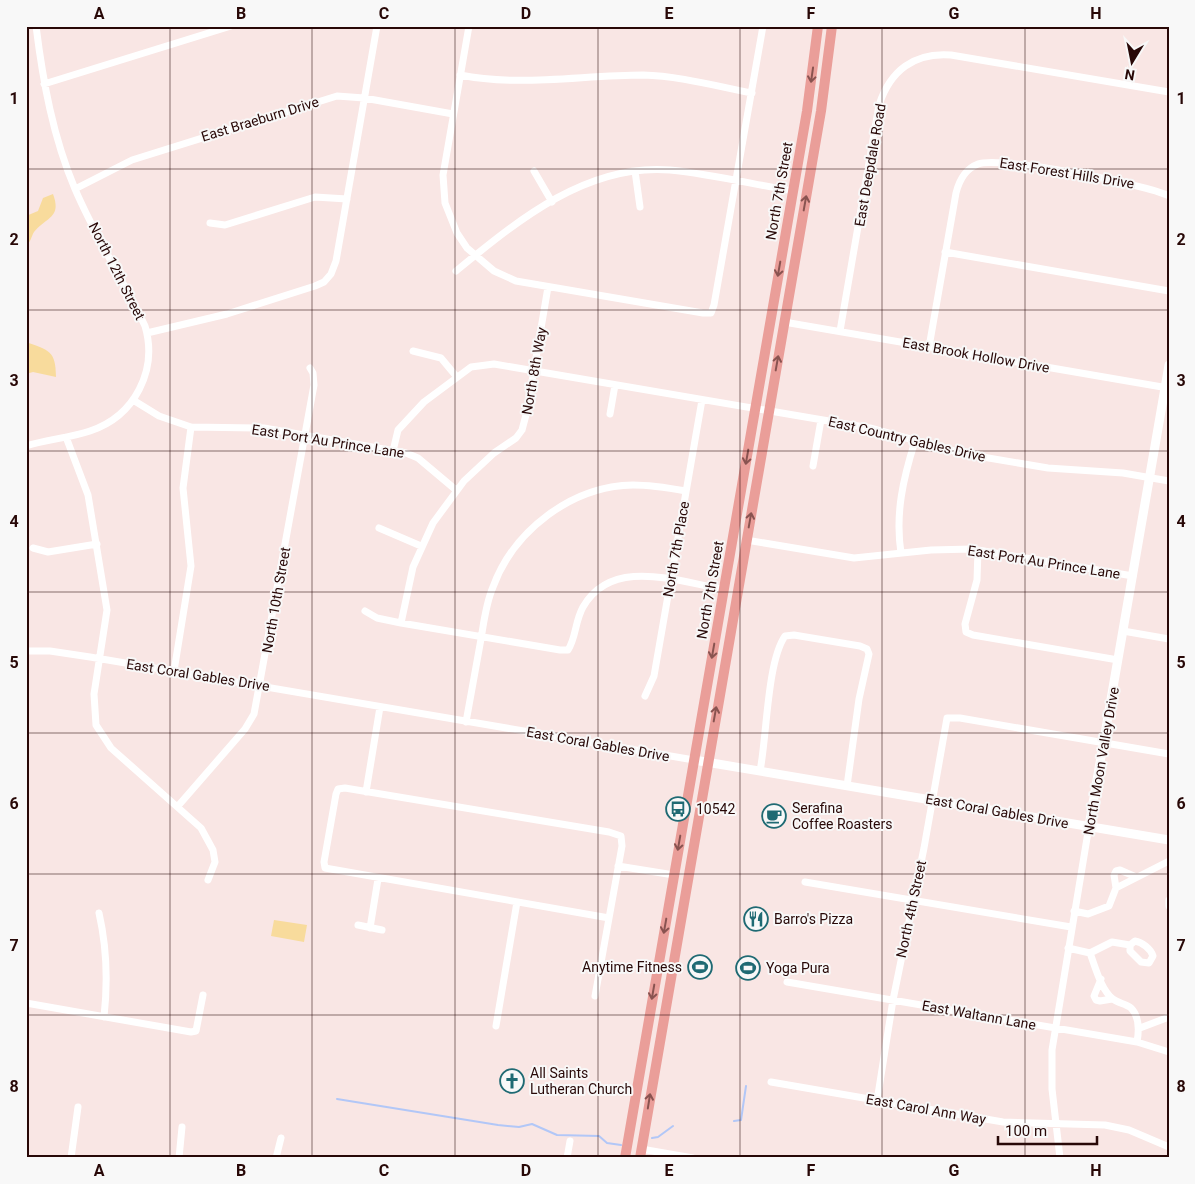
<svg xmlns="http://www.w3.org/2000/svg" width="1195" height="1184" viewBox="0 0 1195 1184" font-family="Roboto,sans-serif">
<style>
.green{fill:#f8db9c}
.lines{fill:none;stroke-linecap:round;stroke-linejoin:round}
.stream{stroke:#b2c7f7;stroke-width:2}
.minor{stroke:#fff;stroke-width:7}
.tertiary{stroke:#fff;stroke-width:9}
.primary{stroke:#ea9e99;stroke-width:10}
.oneway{stroke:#895350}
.grid{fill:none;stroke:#280807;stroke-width:1;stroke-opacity:0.55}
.labels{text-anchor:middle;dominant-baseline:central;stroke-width:4;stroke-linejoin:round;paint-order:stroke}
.street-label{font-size:14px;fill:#280807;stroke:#f8f8f8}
.poi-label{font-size:14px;fill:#280807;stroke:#f8f8f8;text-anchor:start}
.neatline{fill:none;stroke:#280807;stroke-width:2}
.grid-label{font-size:16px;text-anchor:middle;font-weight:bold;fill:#280807}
</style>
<rect width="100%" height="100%" fill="#f9e6e4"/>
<path class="green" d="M53,194C62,218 46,217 34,232C31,237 31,242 26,245V216L38,211L43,198Z
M26,342C49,350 56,351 56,377L33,372L26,374Z
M274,920L307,925L304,942L271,936Z"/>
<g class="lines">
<path class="stream" d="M337,1099L498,1125L519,1127L532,1124L557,1135L599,1136L607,1143L621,1145
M734,1121L741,1120L746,1086
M652,1138L658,1137L673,1126"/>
<path class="minor" d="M469,26L443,175L445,203L457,233L467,248L494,271L516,281L703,313H711L714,305L763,26
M460,75C520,87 582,75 643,75C679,76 716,86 752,93
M44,84L231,26
M534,171L552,202
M635,171L640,207
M75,189L132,160L337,96L364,98L453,114
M210,223L225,225L315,197L347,199
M945,252L1169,291
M456,271C516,222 586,163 670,170C711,174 752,184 793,191
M784,322L1168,388
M840,331L879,105C890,71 914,52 951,55L1169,92
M147,333L227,314L315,286L324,282L331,274L336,261L377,26
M929,347L956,193C959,181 965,169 978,164C999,156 1146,184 1169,196
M413,351L441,358L456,376
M133,400L159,416L191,427L264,428L406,453L418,458L456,490
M610,414L615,385
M66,437L88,495L107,610L94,694L96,725L111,748L201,828L213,850L215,862L208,880
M26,446C47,439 70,438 90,431C135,416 158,370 145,326C123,280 95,236 75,189C53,137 43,82 36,26
M393,451L398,430L424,402L471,367L494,364L870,428L965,454L1048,468L1123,473L1169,481
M813,466L821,420
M379,528L421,546
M746,540L854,558L931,550L972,549L1133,576
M33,548L48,552L97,544
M978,550L977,580L965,624L966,632L973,635L1118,660
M901,553C895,514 903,479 915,441
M365,611L377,618L401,623L560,650H568C576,638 575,621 583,607C612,556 678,582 723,589
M401,623L413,567L433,523L464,481L494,453L516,438L522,430L527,411L548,287
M1123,631L1169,639
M26,651H50L90,657L694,760
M174,671L191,566L183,488L191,427
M645,696L654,676L702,400
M466,722C471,694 476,666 481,639C484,621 486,603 493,587C514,530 572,486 633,485C651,485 669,488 686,491
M760,771C767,736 767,662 785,636L794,635L860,646L867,649L869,654L859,699L847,786
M366,792L380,707
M178,806L245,729L254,714L314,385L313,373L310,368
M618,866L674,875
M805,882L1071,927
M1116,888L1114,875L1116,871L1120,870L1136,877
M1169,900V906
M1074,911L1088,914L1109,906L1116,888L1169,861
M99,913C107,948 108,981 104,1017
M358,925L382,930
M370,928L378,879
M1135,941C1142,942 1151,949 1153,956L1149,963L1141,962L1130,951V945Z
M1068,948L1090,953L1112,942L1130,945
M1090,953C1095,966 1101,990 1113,999C1118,1003 1126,1004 1131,1008C1140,1017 1139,1031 1137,1042
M1101,979L1094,996L1096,1000L1100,1001L1112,999
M787,982L1137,1042L1169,1052
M595,996L622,846L621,836L609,832L345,788L338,789L336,794L324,862L325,868L609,918
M26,1003L191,1032L196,1031L203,995
M496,1026L517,902
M1140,1028L1169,1017
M771,1082L1003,1122L1105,1125L1129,1130L1169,1147
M877,1101L893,1000L924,848L947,718H960L1169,754
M641,1149L693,1158
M71,1158L78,1107
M179,1158L182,1127
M276,1158L281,1138
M567,1158L570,1141
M1060,1158L1052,1089V1050L1089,826"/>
<path class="tertiary" d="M694,760L1169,840
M1089,826L1169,365"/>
<path class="primary" d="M625,1158L807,111L818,26
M640,1158L821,111L832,26"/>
</g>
<defs><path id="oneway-shaft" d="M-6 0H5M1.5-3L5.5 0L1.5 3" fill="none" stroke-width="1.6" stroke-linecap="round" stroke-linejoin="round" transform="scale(1.25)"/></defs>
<g class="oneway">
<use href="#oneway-shaft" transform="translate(812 75) rotate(98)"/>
<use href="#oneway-shaft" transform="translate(805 203) rotate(-80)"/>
<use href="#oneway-shaft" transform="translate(779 269) rotate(100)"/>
<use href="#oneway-shaft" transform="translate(777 363) rotate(-80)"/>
<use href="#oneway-shaft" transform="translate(747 457) rotate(100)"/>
<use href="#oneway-shaft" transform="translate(750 520) rotate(-80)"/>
<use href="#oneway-shaft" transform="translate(713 651) rotate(100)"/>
<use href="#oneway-shaft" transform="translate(715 714) rotate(-80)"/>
<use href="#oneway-shaft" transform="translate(679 843) rotate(100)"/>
<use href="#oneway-shaft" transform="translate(665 926) rotate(100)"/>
<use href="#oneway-shaft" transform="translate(653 992) rotate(100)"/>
<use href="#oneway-shaft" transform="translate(649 1101) rotate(-81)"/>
</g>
<path class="grid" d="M170,26V1158M312,26V1158M455,26V1158M598,26V1158M740,26V1158M882,26V1158M1025,26V1158M26,169H1169M26,310H1169M26,451H1169M26,592H1169M26,733H1169M26,874H1169M26,1015H1169"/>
<defs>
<g id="bus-ring" transform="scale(1.25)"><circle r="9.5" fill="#f8f8f8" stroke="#1f6a73" stroke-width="1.5"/><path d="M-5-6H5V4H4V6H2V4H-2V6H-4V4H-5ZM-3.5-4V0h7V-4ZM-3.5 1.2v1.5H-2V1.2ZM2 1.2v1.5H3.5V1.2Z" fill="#1f6a73"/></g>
<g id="cafe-ring" transform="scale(1.25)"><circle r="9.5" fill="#f8f8f8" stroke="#1f6a73" stroke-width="1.5"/><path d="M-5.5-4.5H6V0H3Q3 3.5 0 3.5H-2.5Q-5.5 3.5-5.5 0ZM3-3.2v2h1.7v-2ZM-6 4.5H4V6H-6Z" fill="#1f6a73"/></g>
<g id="restaurant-ring" transform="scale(1.25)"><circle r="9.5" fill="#f8f8f8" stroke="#1f6a73" stroke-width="1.5"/><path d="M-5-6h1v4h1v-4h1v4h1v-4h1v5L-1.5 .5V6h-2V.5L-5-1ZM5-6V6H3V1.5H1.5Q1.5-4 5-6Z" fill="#1f6a73"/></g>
<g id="stadium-ring" transform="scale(1.25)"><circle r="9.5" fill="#f8f8f8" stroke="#1f6a73" stroke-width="1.5"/><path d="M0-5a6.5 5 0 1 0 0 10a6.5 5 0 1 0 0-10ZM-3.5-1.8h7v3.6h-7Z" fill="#1f6a73"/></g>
<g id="church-ring" transform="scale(1.25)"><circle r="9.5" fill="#f8f8f8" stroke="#1f6a73" stroke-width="1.5"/><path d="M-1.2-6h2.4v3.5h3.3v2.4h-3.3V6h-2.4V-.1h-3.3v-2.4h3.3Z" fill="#1f6a73"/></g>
</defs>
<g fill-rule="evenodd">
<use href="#bus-ring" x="678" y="809"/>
<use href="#cafe-ring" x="774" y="816"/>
<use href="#restaurant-ring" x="756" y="919"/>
<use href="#stadium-ring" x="700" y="967"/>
<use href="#stadium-ring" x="748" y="968"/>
<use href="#church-ring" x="512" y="1081"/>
</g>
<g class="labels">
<g class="street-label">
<text transform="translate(260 119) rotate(-17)">East Braeburn Drive</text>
<text transform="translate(870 165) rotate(-80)">East Deepdale Road</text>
<text transform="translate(1067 173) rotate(9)">East Forest Hills Drive</text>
<text transform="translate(779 191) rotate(-80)">North 7th Street</text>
<text transform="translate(117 271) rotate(63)">North 12th Street</text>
<text transform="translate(976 355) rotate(10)">East Brook Hollow Drive</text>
<text transform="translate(534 371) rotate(-80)">North 8th Way</text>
<text transform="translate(907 439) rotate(13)">East Country Gables Drive</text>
<text transform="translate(328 441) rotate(9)">East Port Au Prince Lane</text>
<text transform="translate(676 549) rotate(-80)">North 7th Place</text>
<text transform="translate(1044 562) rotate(9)">East Port Au Prince Lane</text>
<text transform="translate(710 590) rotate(-80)">North 7th Street</text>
<text transform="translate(276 600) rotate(-80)">North 10th Street</text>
<text transform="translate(198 675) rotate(9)">East Coral Gables Drive</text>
<text transform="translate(598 744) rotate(10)">East Coral Gables Drive</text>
<text transform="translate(1101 761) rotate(-80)">North Moon Valley Drive</text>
<text transform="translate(997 811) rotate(10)">East Coral Gables Drive</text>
<text transform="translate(911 909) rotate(-78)">North 4th Street</text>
<text transform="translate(979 1015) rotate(10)">East Waltann Lane</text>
<text transform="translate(926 1109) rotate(10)">East Carol Ann Way</text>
</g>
<g class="poi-label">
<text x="792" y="808">Serafina<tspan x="792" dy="16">Coffee Roasters</tspan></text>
<text x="696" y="809">10542</text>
<text x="774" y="919">Barro's Pizza</text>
<text x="682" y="967" text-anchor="end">Anytime Fitness</text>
<text x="766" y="968">Yoga Pura</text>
<text x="530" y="1073">All Saints<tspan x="530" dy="16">Lutheran Church</tspan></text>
</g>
</g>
<rect width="1195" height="1184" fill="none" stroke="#f8f8f8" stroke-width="55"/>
<g transform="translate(1132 62) rotate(190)" stroke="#f8f8f8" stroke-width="4" paint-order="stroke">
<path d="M0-4L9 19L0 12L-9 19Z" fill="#280807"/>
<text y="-8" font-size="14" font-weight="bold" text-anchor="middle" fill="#280807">N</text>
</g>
<path d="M998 1136v8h99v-8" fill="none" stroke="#280807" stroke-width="2.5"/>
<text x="1005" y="1136" font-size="15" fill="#280807" stroke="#f8f8f8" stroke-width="4" paint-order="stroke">100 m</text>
<rect x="28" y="28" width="1140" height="1128" class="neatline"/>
<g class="grid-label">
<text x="99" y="19">A</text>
<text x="241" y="19">B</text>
<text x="384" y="19">C</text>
<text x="526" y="19">D</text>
<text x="669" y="19">E</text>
<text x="811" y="19">F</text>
<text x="954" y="19">G</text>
<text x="1096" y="19">H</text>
<text x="14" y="104">1</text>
<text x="1181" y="104">1</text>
<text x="14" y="245">2</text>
<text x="1181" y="245">2</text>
<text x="14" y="386">3</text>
<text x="1181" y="386">3</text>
<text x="14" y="527">4</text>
<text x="1181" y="527">4</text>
<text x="14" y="668">5</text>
<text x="1181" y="668">5</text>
<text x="14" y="809">6</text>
<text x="1181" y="809">6</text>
<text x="14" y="951">7</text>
<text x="1181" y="951">7</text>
<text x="14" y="1092">8</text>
<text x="1181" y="1092">8</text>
<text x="99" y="1176">A</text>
<text x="241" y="1176">B</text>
<text x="384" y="1176">C</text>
<text x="526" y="1176">D</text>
<text x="669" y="1176">E</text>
<text x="811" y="1176">F</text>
<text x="954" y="1176">G</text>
<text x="1096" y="1176">H</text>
</g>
</svg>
